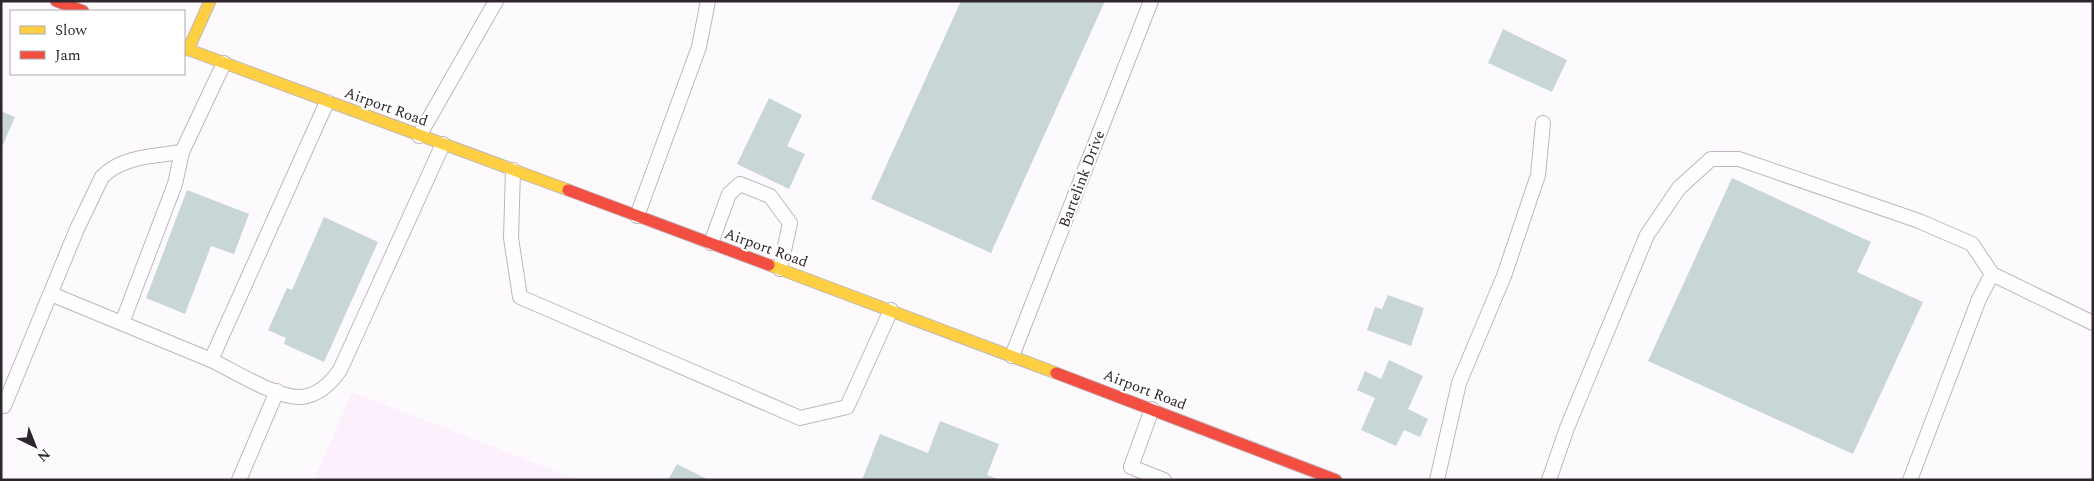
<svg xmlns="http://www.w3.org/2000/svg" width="2094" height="481" viewBox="0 0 2094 481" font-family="Spectral,serif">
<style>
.built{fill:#fcf0fc}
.building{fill:#c8d6d8}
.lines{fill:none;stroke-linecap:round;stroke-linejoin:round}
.lane-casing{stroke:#bdb7bd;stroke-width:16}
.slow-casing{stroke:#bdb7bd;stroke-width:13}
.jam-casing{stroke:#bdb7bd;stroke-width:13}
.lane{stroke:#fffeff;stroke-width:14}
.slow{stroke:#ffcf43;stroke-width:11}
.jam{stroke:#f24e42;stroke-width:11}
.labels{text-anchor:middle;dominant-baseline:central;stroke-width:4.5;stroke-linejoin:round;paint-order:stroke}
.street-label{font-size:15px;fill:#2f252f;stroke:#fff}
</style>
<rect width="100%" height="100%" fill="#fdfafd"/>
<path class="built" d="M352,392L579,480H314Z"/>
<path class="building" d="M961,1H1105L991,253L871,199Z
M1503,29L1567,60L1552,92L1488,63Z
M769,98L802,115L787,146L805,154L789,189L737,164Z
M1,111L15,117L1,149Z
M1732,178L1871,242L1857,272L1923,302L1853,454L1648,361Z
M187,190L249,214L234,254L211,246L185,314L146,298Z
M324,217L378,242L324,362L284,344L286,338L268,330L287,288L292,290Z
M1388,295L1424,308L1411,346L1367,330L1375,307L1382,309Z
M1389,360L1423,376L1408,409L1428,419L1420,437L1404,430L1396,446L1361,430L1375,398L1357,390L1365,371L1381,379Z
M940,421L999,444L987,475L1000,480H862L880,434L928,453Z
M677,464L709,480H668Z"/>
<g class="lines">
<g class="lane-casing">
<path id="lane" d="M419,136L496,1
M513,170L511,238L520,297L800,418L847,407L891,310
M637,216L699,47L708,1
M711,243L729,194L740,184L770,196L790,223L780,269
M1992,274L2093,323
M51,294L211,360L327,102
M122,323L175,184L182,152L224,63
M1012,356L1151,1
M211,360C234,371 278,399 302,397C318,395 331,383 340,370L443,144
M4,406L77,229L102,177C122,156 155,156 182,152
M1152,409L1131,467L1164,480
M239,480L277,391
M1437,480L1459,383L1504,276L1538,175L1543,123
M1549,480L1567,428L1647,235L1679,188L1711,159H1739L1919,221L1972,244L1992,274L1979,299L1910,480"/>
</g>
<g class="slow-casing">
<path id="slow" d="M184,48L568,190
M188,50L210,1
M769,265L1056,373"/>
</g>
<g class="jam-casing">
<path id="jam" d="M56,1L83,11
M568,190L769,265
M1056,373L1336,480"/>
</g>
<use href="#lane" class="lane"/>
<use href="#slow" class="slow"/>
<use href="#jam" class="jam"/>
</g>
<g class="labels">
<g class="street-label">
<text transform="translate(386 107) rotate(20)">Airport Road</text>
<text transform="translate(1082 179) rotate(-69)">Bartelink Drive</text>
<text transform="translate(766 248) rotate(20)">Airport Road</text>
<text transform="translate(1145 390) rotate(21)">Airport Road</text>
</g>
</g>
<rect width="2094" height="481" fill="none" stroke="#2f252f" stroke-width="5"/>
<rect x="10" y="10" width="175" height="65" fill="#ffffff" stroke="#aca8ac"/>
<rect x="20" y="26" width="25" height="8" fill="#ffcf43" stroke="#aca8ac"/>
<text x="55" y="35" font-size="15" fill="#2f252f">Slow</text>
<rect x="20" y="51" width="25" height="8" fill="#f24e42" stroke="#aca8ac"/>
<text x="55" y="60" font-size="15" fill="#2f252f">Jam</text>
<g transform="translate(35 446) rotate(137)" stroke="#ffffff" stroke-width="4" paint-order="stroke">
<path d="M0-4L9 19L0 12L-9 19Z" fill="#2f252f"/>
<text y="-8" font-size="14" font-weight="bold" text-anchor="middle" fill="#2f252f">N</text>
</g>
</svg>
